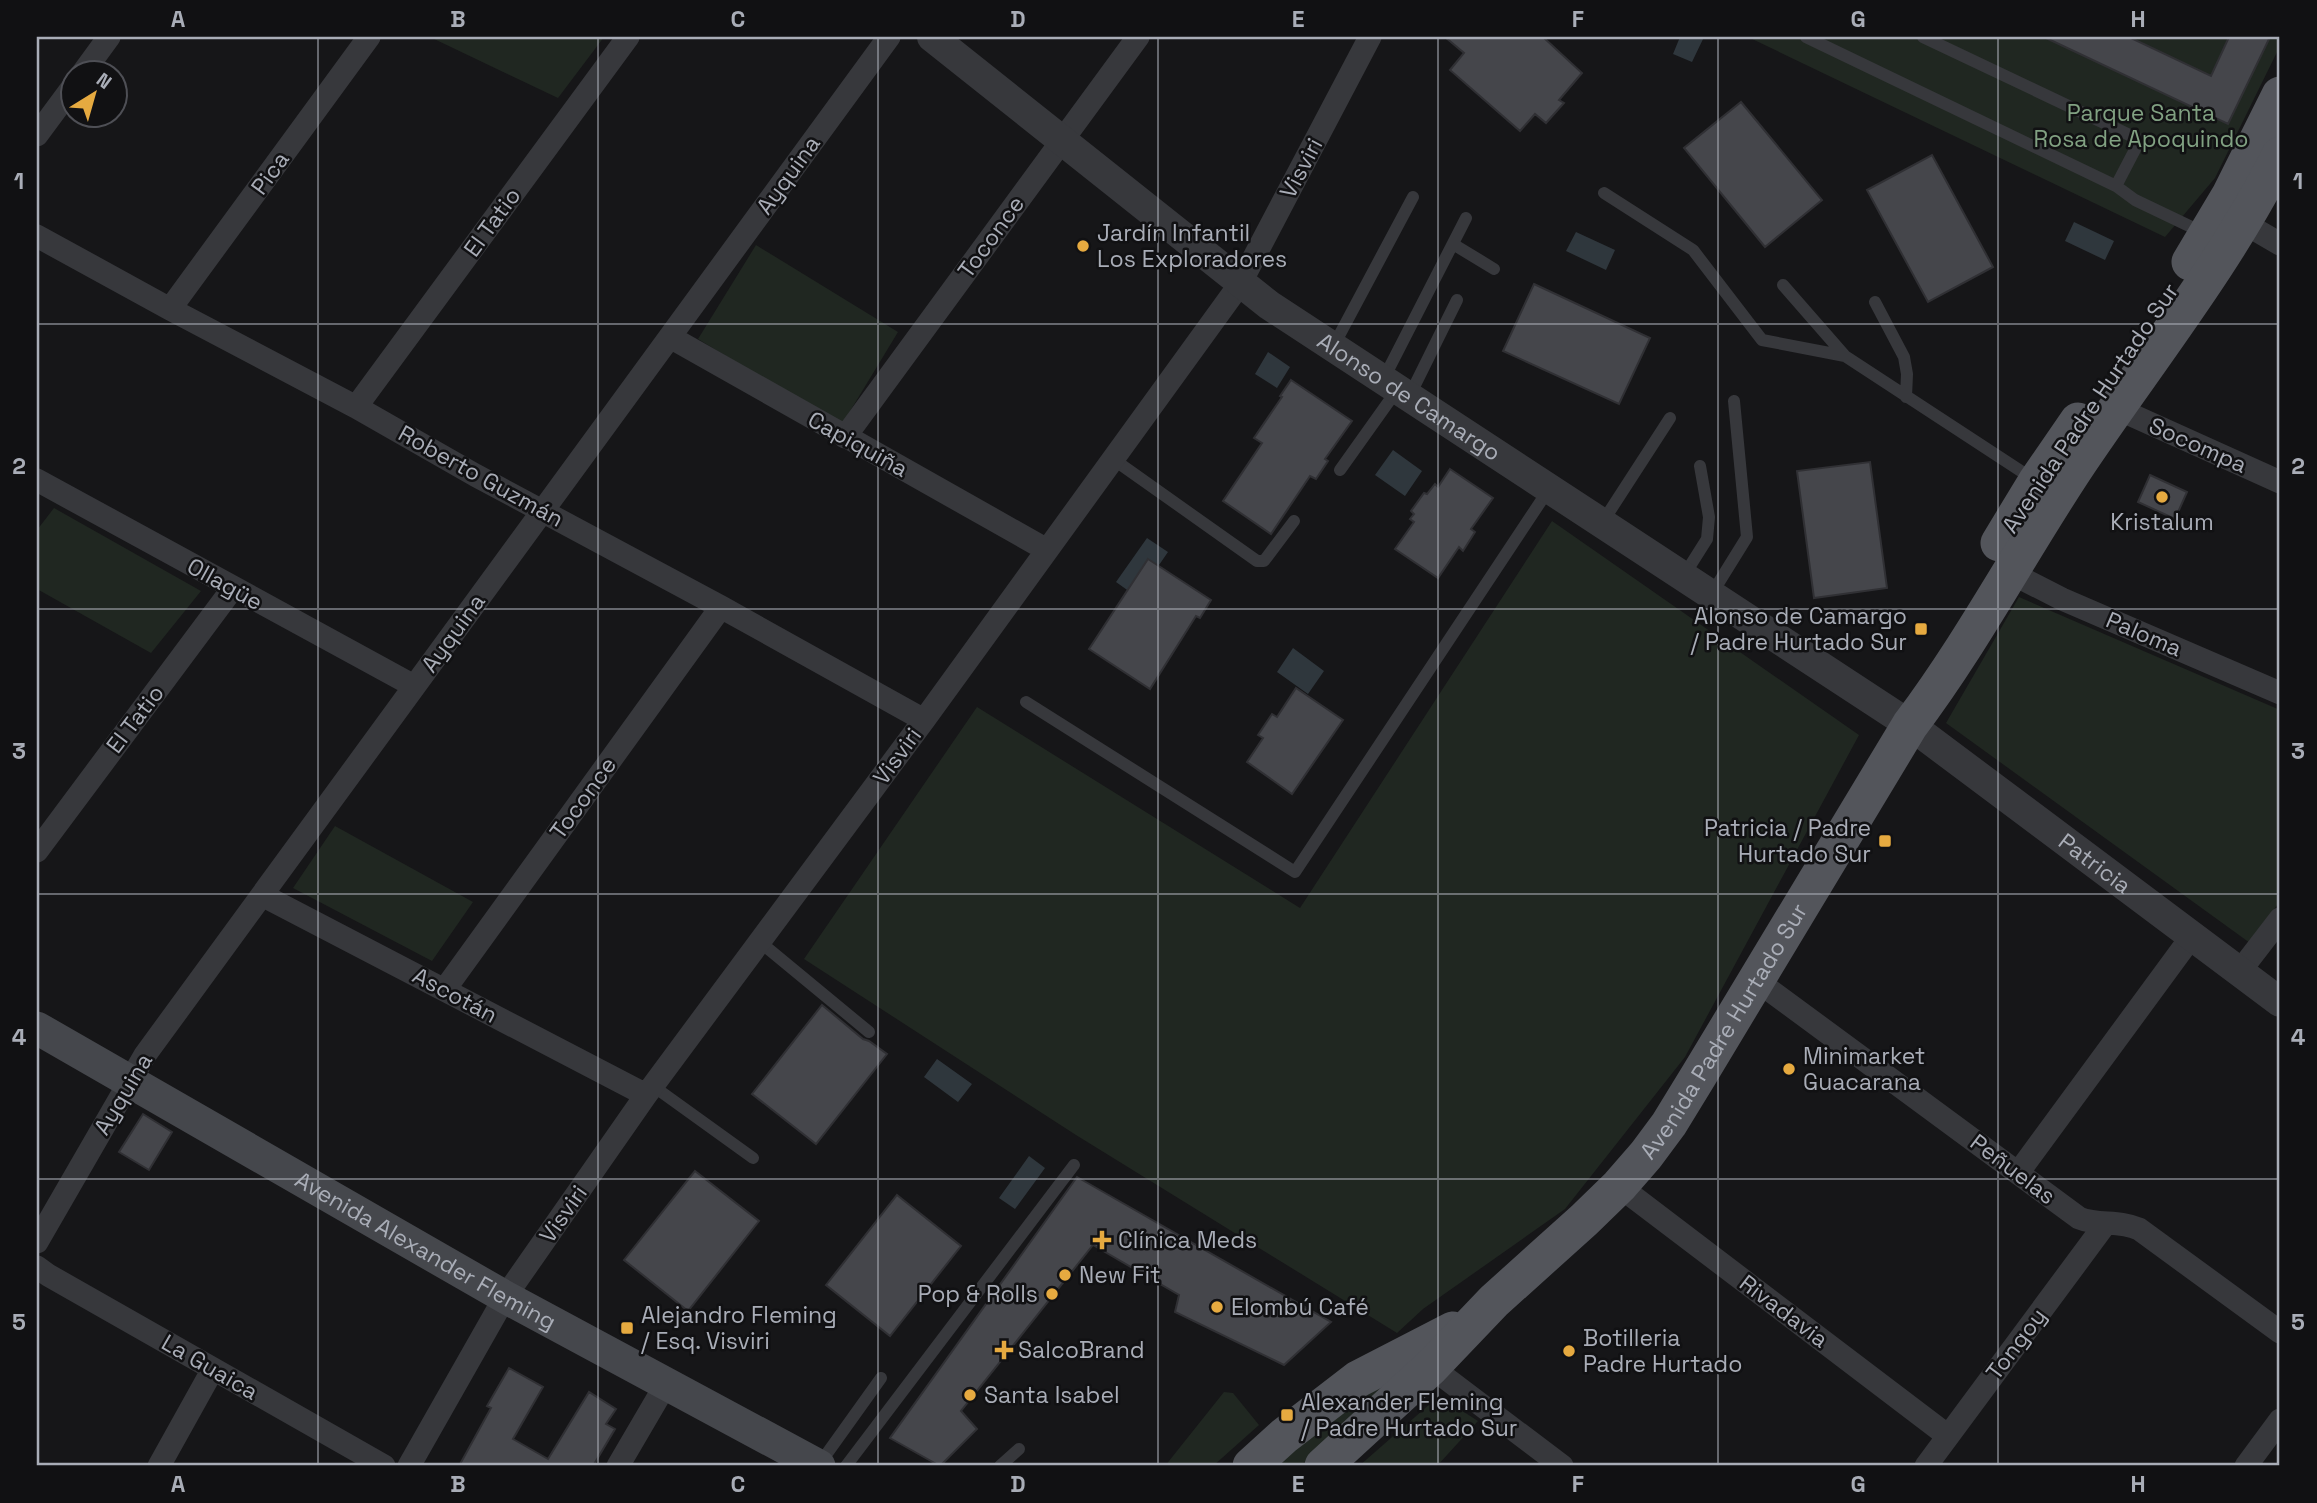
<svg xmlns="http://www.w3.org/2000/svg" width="2317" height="1503" viewBox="0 0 2317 1503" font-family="'Space Grotesk',sans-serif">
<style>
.green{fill:#202721}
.water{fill:#2f373d}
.building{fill:#45464b;stroke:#303034;stroke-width:2}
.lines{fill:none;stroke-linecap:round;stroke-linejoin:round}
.service{stroke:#37383c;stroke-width:12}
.minor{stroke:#37383c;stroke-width:23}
.tertiary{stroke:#37383c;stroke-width:30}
.secondary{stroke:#45474c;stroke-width:33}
.primary{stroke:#53555b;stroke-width:37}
.grid{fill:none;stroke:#a9adb7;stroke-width:2;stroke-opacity:0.55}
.poi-dot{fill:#e6aa40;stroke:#111113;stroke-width:2.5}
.labels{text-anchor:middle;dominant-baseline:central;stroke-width:5;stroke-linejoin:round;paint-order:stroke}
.park-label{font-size:23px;fill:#81a182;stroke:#111113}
.street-label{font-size:23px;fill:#a9adb7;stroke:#111113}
.poi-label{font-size:23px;fill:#a9adb7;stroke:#111113;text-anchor:start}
.neatline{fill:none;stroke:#a9adb7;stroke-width:2.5}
.grid-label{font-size:23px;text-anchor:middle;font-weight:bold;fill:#a9adb7}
</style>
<rect width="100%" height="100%" fill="#161618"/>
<path class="green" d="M430,37H604L558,98Z
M1748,37H2280V46L2215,178L2165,237Z
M756,245L898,332L841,426L698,339Z
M54,508L201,591L151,653L37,589V530Z
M1552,521L1859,735L1685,1057L1565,1209L1423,1309L1397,1333L1076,1135L804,959L977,707L1300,908Z
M2019,597L2280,710V901L2250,943L1946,723Z
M335,826L473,902L432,961L293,888Z
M1395,1371L1382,1392L1300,1466H1278L1282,1459Z
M1224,1392L1233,1393L1259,1425L1213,1466H1165Z
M1439,1396L1478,1421L1437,1466H1359Z"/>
<path class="water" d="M1680,37H1704L1692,62L1673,54Z
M2074,222L2114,241L2105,260L2065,241Z
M1576,232L1615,250L1606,270L1566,251Z
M1268,352L1290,367L1277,388L1255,374Z
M1393,450L1422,471L1405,496L1375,475Z
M1147,538L1168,552L1137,597L1116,582Z
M1293,648L1324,671L1308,694L1277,672Z
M937,1059L972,1084L958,1102L924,1077Z
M1029,1156L1045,1168L1015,1209L999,1198Z"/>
<path class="building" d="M1445,37H1543L1582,73L1559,100L1564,103L1546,123L1535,114L1520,131L1450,70L1464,53Z
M2044,37H2129L2211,76L2229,37H2270L2228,124Z
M1741,102L1822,200L1765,247L1684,148Z
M1932,155L1993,267L1928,302L1867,190Z
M1534,284L1650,338L1619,404L1503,351Z
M1291,380L1352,421L1325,459L1328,461L1316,479L1310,476L1271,534L1223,501L1262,443L1254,438L1282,397L1280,396Z
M1870,462L1887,588L1814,598L1797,471Z
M1450,469L1493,498L1471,529L1475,532L1463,551L1459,547L1438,578L1395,549L1414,522L1410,519L1414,514L1411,511L1424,493L1427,494L1435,484L1438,487Z
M2150,475L2187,492L2175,519L2138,502Z
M1148,559L1211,600L1200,618L1196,616L1150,689L1089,649Z
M1296,688L1343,720L1292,794L1247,762L1263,738L1258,735L1272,714L1277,717Z
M822,1005L863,1039L869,1041L887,1054L816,1144L752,1094Z
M143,1114L172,1132L149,1170L119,1152Z
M695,1171L759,1221L688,1311L624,1260Z
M1077,1177L1331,1322L1284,1365L1175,1312L1179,1295L1093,1245L961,1411L977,1429L940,1466L890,1438Z
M897,1195L961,1246L890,1336L826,1285Z
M509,1368L543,1387L513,1439L548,1459L589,1392L616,1409L606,1424L615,1429L593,1466H459L491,1408L487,1406Z"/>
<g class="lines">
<path class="service" d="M1806,37L2116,186L2135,200L2204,233
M1923,37L2140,140L2116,186
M1604,193L1693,250L1762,340L1845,356L2033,479
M1453,244L1494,269
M1783,285L1845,356
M1875,302L1904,357L1907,374L1906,397
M1333,347L1413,197
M1383,380L1466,218
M1409,397L1457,300
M1113,459L1257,561H1264L1294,521
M1340,470L1397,390
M1602,523L1670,418
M1683,577L1707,539L1709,517L1700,466
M1711,595L1747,537L1734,401
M1026,702L1295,872L1549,489
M760,942L869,1032
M653,1086L753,1158
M818,1466L881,1378
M846,1466L1074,1165
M1000,1466L1019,1449"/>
<path class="minor" d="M82,74L109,37
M37,135L74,85
M2244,223L2280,244
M37,236L170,309L356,407L475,475L721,607L924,720
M170,309L369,37
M670,337L1047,550
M356,407L628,37
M2116,408L2280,482
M845,437L1138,37
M37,480L414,686
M2009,572L2062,599L2280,693
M37,851L233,588
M262,895L646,1095
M2240,971L2280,919
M1756,980L2079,1218C2098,1226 2119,1220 2139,1229L2280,1332
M445,989L721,607
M2018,1173L2192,936
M1619,1186L1948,1436
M37,1242L145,1055L889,37
M37,1267L48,1275L384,1466
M1431,1367L1562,1466
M159,1466L213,1369
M409,1466L505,1297L646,1095L924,720L1240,284L1370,37
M618,1466L666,1384
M1926,1466L2106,1223
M2246,1466L2280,1420"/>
<path class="tertiary" id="s1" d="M932,37L1269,305L1910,725L2280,1002"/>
<path class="secondary" id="s2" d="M37,1028L505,1297L819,1466"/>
<g class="primary">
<path d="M2190,262L2230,195L2280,95"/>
<path d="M1999,543L2036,482L2078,421"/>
<path d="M1251,1466L1284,1436L1358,1379L1453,1330"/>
<path id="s3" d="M1323,1466L1431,1367L1494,1301L1584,1220L1619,1186L1646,1155L1669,1124L1699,1075L1910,725C1971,644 2018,555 2074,470C2144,365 2223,268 2280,155"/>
</g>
</g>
<path class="grid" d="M318,37V1466M598,37V1466M878,37V1466M1158,37V1466M1438,37V1466M1718,37V1466M1998,37V1466M37,324H2280M37,609H2280M37,894H2280M37,1179H2280"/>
<g class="poi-dot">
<circle cx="1083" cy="246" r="7"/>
<circle cx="2162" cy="497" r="7"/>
<rect x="1914" y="622" width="14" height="14" rx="3.5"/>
<rect x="1878" y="834" width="14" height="14" rx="3.5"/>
<circle cx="1789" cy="1069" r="7"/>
<path d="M1098.5 1229.5h7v7h7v7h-7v7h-7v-7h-7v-7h7z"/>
<circle cx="1065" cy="1275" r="7"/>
<circle cx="1052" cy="1294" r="7"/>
<circle cx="1217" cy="1307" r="7"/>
<rect x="620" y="1321" width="14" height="14" rx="3.5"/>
<path d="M1000.5 1339.5h7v7h7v7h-7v7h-7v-7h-7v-7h7z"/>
<circle cx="1569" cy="1351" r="7"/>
<circle cx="970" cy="1395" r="7"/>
<rect x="1280" y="1408" width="14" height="14" rx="3.5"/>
</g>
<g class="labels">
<g class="park-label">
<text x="2141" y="113">Parque Santa<tspan x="2141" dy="26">Rosa de Apoquindo</tspan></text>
</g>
<g class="street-label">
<text transform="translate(1301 168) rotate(-62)">Visviri</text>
<text transform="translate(270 173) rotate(-54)">Pica</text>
<text transform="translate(788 175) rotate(-54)">Ayquina</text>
<text transform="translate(492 222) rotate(-54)">El Tatio</text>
<text transform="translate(991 237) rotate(-54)">Toconce</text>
<text stroke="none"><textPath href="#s1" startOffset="598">Alonso de Camargo</textPath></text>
<text transform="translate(2090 408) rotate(-56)">Avenida Padre Hurtado Sur</text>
<text transform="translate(858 444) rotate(29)">Capiquiña</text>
<text transform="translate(2198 445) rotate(24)">Socompa</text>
<text transform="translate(481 476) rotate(29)">Roberto Guzmán</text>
<text transform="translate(225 584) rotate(29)">Ollagüe</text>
<text transform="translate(453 633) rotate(-54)">Ayquina</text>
<text transform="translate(2144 634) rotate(23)">Paloma</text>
<text transform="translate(135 719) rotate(-53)">El Tatio</text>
<text transform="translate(897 756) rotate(-54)">Visviri</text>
<text transform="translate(583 798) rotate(-54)">Toconce</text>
<text stroke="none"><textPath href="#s1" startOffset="1428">Patricia</textPath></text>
<text transform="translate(455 995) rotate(28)">Ascotán</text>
<text stroke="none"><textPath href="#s3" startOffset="595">Avenida Padre Hurtado Sur</textPath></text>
<text transform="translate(123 1094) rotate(-59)">Ayquina</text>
<text transform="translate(2013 1169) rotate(37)">Peñuelas</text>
<text transform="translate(563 1214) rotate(-55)">Visviri</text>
<text stroke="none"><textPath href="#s2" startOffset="448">Avenida Alexander Fleming</textPath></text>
<text transform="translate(1784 1311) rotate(37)">Rivadavia</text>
<text transform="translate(2016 1344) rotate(-53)">Tongoy</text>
<text transform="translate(210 1367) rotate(30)">La Guaica</text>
</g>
<g class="poi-label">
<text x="1097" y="233">Jardín Infantil<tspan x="1097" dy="26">Los Exploradores</tspan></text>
<text x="2162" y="522" text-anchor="middle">Kristalum</text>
<text x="1907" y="616" text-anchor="end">Alonso de Camargo<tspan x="1907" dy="26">/ Padre Hurtado Sur</tspan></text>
<text x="1871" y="828" text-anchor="end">Patricia / Padre<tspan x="1871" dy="26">Hurtado Sur</tspan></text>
<text x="1803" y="1056">Minimarket<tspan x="1803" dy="26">Guacarana</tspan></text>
<text x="1118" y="1240">Clínica Meds</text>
<text x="1079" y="1275">New Fit</text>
<text x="1038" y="1294" text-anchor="end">Pop &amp; Rolls</text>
<text x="1231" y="1307">Elombú Café</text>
<text x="641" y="1315">Alejandro Fleming<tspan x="641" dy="26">/ Esq. Visviri</tspan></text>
<text x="1583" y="1338">Botilleria<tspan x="1583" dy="26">Padre Hurtado</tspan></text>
<text x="1018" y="1350">SalcoBrand</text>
<text x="984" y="1395">Santa Isabel</text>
<text x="1301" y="1402">Alexander Fleming<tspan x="1301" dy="26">/ Padre Hurtado Sur</tspan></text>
</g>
</g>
<rect width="2317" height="1503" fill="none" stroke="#111113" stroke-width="77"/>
<g transform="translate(94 94) rotate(37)"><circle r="33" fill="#111113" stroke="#4e4f55" stroke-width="2"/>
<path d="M0-5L12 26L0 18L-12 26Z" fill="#e6aa40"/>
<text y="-10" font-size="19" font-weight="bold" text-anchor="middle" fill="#a9adb7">N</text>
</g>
<rect x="38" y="38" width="2240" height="1426" class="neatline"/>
<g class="grid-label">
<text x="178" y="27">A</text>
<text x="458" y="27">B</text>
<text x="738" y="27">C</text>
<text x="1018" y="27">D</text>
<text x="1298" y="27">E</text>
<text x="1578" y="27">F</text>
<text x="1858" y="27">G</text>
<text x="2138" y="27">H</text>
<text x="19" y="189">1</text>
<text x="2298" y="189">1</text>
<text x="19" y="474">2</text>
<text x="2298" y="474">2</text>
<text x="19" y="759">3</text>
<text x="2298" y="759">3</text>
<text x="19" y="1045">4</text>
<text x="2298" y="1045">4</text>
<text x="19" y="1330">5</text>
<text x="2298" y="1330">5</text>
<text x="178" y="1492">A</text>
<text x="458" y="1492">B</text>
<text x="738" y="1492">C</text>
<text x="1018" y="1492">D</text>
<text x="1298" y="1492">E</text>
<text x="1578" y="1492">F</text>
<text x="1858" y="1492">G</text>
<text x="2138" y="1492">H</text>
</g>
</svg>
